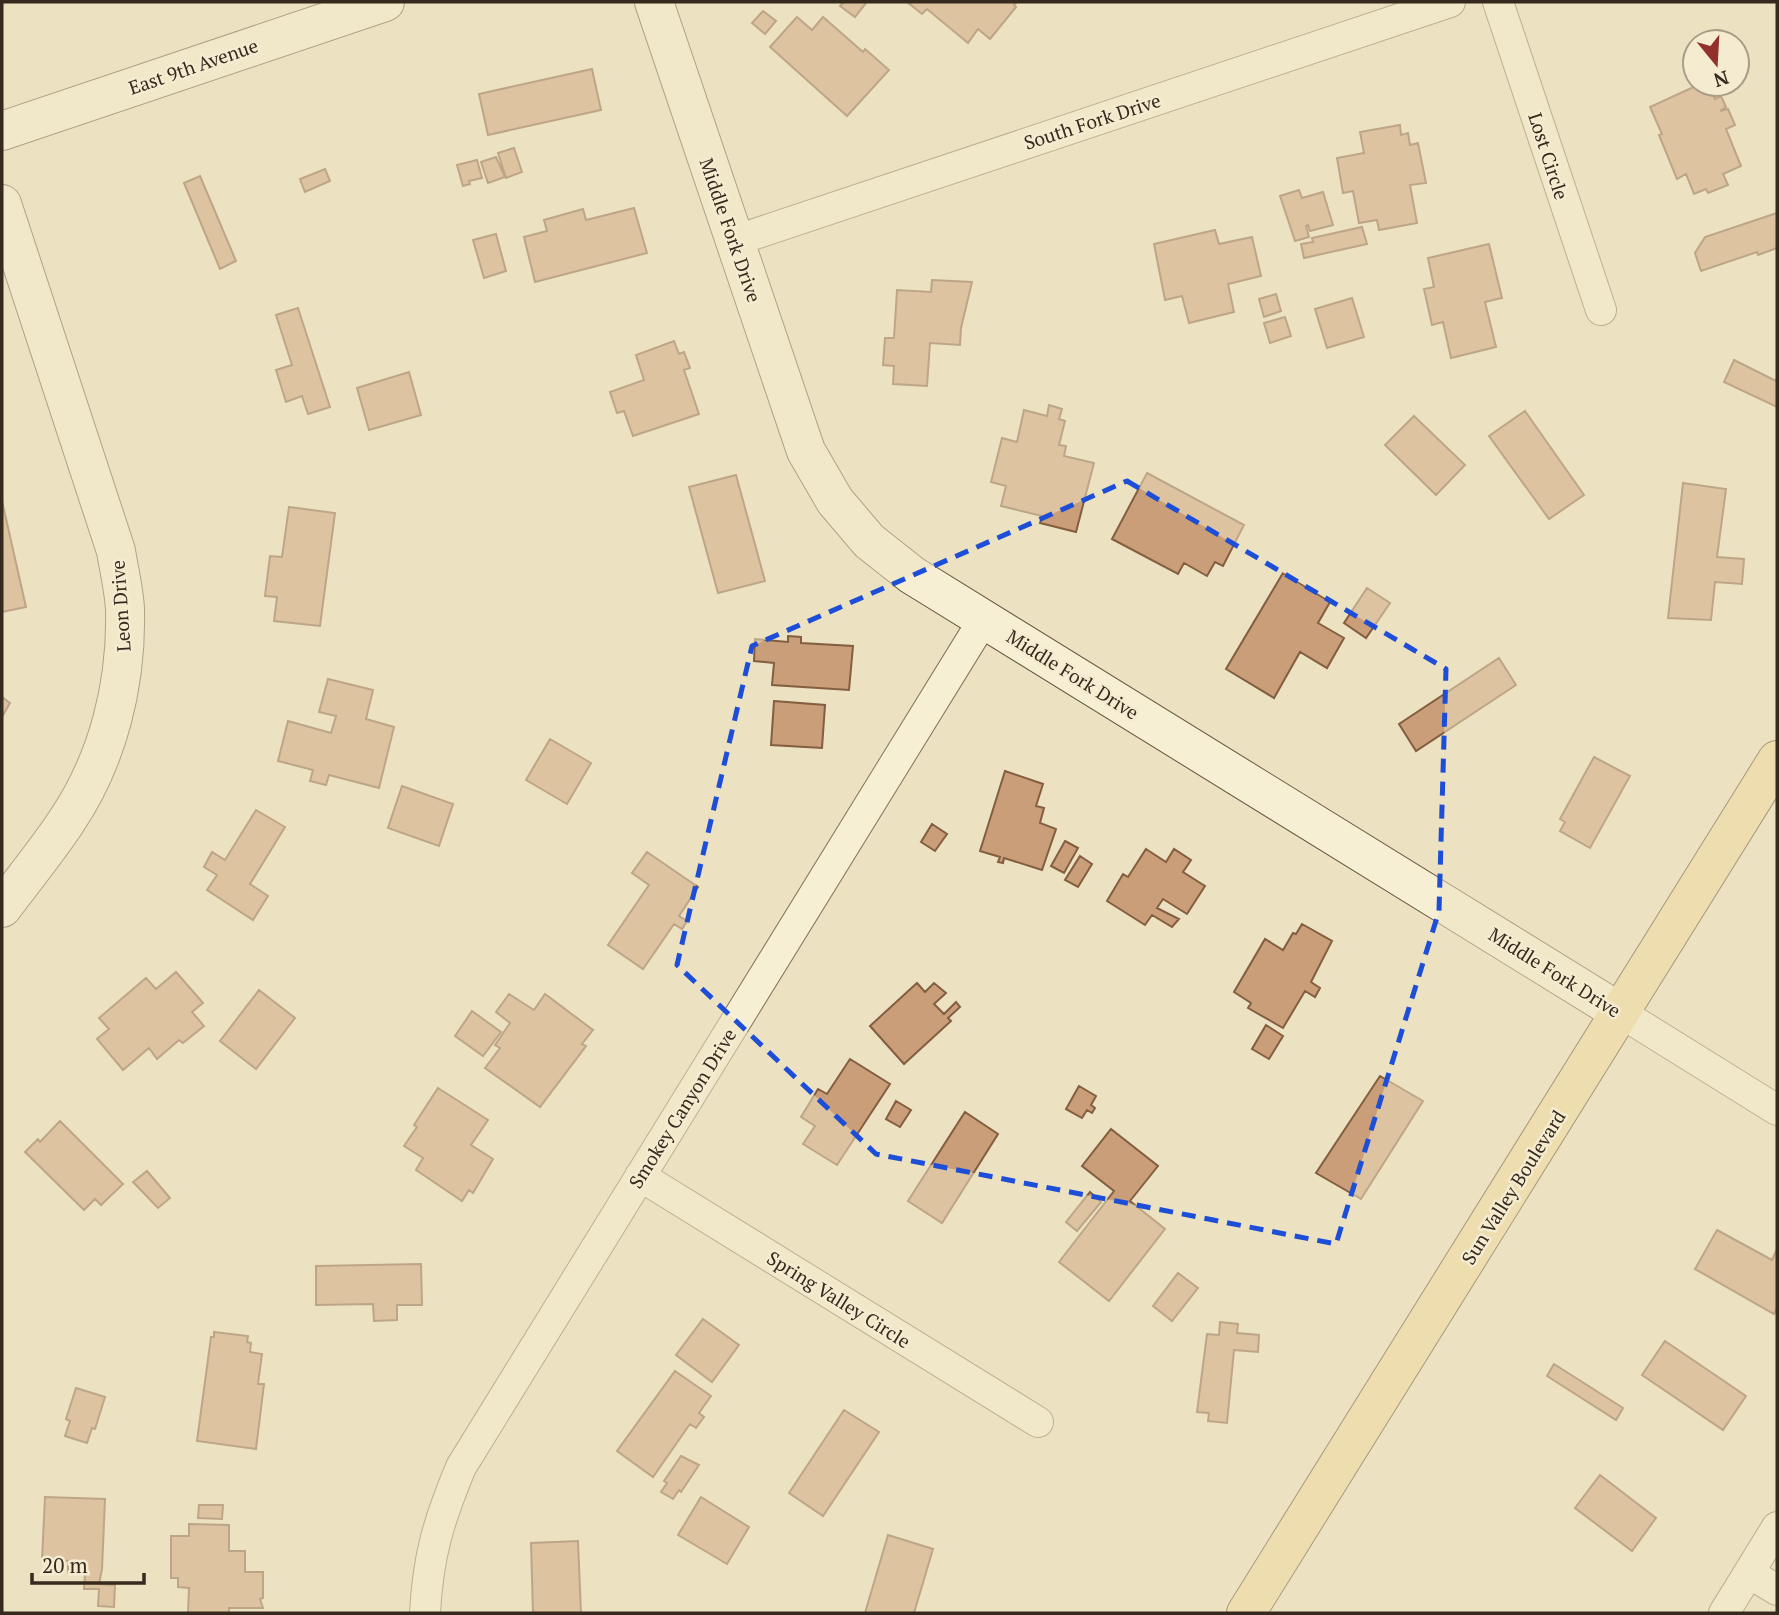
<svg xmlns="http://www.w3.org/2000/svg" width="1779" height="1615" viewBox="0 0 1779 1615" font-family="'PT Serif',serif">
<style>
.building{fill:#c99e78;stroke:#835e40;stroke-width:2}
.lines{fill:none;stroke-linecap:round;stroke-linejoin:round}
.street-casing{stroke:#857359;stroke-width:32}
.secondary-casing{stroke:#66543d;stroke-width:40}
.primary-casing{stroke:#52412e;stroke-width:40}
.street{stroke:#f7efd4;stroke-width:30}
.secondary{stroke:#f7efd4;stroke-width:38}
.primary{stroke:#efd899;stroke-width:38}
.marked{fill:none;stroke:#1d4ed8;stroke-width:5;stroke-dasharray:14 9;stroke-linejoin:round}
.labels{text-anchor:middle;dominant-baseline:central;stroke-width:5;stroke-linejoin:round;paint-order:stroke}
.street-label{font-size:19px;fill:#352a1d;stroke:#f4ebd0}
</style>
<rect width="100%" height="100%" fill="#ece1c1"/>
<path class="building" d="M844,2H864L866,3L855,17L840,6Z
M907,2H1017L1014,5L1016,7L990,39L978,29L968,43L927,9L922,14Z
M763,11L776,21L765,34L752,23Z
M797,17L812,30L823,17L863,52L865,49L889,70L847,116L770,47Z
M592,69L601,110L488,135L479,94Z
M1700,84H1709L1715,99L1721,96L1726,107L1720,111L1728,109L1735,125L1726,129L1741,166L1723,174L1728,185L1708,193L1706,189L1694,194L1686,174L1677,179L1659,135L1662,134L1650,107Z
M1400,125L1401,135L1408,133L1410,145L1418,143L1426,183L1410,185L1417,223L1379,230L1377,220L1359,223L1353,191L1343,193L1337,158L1364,153L1360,132Z
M514,148L522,172L506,178L498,153Z
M496,157L505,177L488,183L481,162Z
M477,160L482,178L469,181L470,184L463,186L457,165Z
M325,169L330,181L305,192L300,179Z
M200,176L236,261L220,269L184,183Z
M1299,190L1302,198L1323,192L1333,225L1310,231L1308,225L1306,226L1309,237L1295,241L1280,196Z
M634,208L647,253L535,282L524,237L547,231L544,220L583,209L586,220Z
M1777,213V248L1758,255L1757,252L1701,271L1695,253L1705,237Z
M1362,227L1367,244L1304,258L1301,244L1313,242L1312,238Z
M1215,230L1219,244L1252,237L1261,276L1228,284L1234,312L1189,323L1182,296L1165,300L1154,244Z
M496,234L506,271L484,278L473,240Z
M1489,244L1502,298L1485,302L1496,347L1451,358L1443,322L1432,325L1424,289L1434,287L1428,258Z
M932,280L972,282L961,328L960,345L930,343L927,386L893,384L894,366L883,365L885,338H894L897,290L931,292Z
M1276,294L1281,311L1264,317L1259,299Z
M1352,298L1364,337L1327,348L1315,309Z
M298,308L330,407L308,414L302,396L286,402L276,370L292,365L276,315Z
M1285,317L1291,336L1270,343L1264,323Z
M674,341L679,354L684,352L690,368L684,370L699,414L633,436L624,411L617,413L610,392L644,380L636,355Z
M1734,360L1776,381L1777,378V407L1724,382Z
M409,372L421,415L369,430L357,388Z
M1049,405L1062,409L1059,419L1065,421L1059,445L1066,446L1064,456L1094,463L1076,532L1040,523L1042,516L1001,506L1006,486L991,482L1002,438L1017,442L1024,410L1047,416Z
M1525,411L1584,495L1549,519L1489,436Z
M1414,416L1465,465L1436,495L1385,445Z
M1147,473L1244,525L1223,566L1215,562L1207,576L1184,563L1178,574L1112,539Z
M736,475L765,581L718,593L689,487Z
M1683,483L1726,489L1717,557L1744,559L1742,584L1715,582L1711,620L1668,618Z
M2,501L26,607L2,612Z
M289,507L335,513L320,626L274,621L277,597L265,596L270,556L282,557Z
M1283,573L1330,602L1318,623L1344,638L1327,668L1300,652L1274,698L1226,669Z
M1367,588L1390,603L1366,638L1344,623Z
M788,636L801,637V643L853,646L849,690L772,685L774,663L754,661L755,639L788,642Z
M1499,658L1516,685L1416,751L1399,724Z
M328,679L373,690L366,719L394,727L379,788L329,775L326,785L310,781L313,770L278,761L288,721L331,733L336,716L319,712Z
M2,697L10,703L2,717Z
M774,701L825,705L822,748L771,745Z
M550,739L591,763L567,804L526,780Z
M1594,757L1630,776L1590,848L1560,831L1565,822L1560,819Z
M1005,771L1043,784L1036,806L1044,808L1040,823L1056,829L1042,870L1004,858L1003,863L998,862L1000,857L980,851Z
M402,786L453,804L439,846L388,828Z
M256,810L285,827L250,884L268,896L253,920L207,890L217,875L204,867L212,852L225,860Z
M932,824L947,834L935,851L921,842Z
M1065,841L1078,848L1064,873L1051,866Z
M1146,849L1166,862L1174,849L1191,860L1183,872L1205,886L1187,914L1163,899L1157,908L1179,919L1172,927L1152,915L1145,925L1107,901L1123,874L1128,877Z
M647,852L698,887L679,916L687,921L682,929L674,924L643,969L608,945L649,885L632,873Z
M1080,856L1092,864L1078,887L1065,880Z
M1302,924L1332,941L1311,982L1320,988L1315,997L1305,991L1283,1028L1248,1008L1251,1003L1234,992L1265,939L1283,950L1293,933L1296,934Z
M176,972L203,1003L192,1012L204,1026L183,1043L179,1040L157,1059L149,1048L123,1070L97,1039L109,1029L99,1018L146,978L156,989Z
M917,983L925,992L934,983L946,993L934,1004L944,1014L956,1002L960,1007L948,1018L951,1021L904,1064L870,1026Z
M259,990L295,1018L256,1069L220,1041Z
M509,994L534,1010L545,994L593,1030L582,1044L586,1046L540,1107L485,1068L500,1048L495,1045L510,1023L496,1012Z
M472,1011L501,1032L483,1056L455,1036Z
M1266,1025L1283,1036L1269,1059L1252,1049Z
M850,1059L890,1084L837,1165L803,1144L815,1126L801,1117L818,1089L827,1094Z
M1380,1076L1423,1101L1361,1199L1316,1173Z
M1079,1086L1096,1096L1091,1105L1095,1108L1092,1113L1087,1110L1082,1118L1066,1109Z
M438,1088L488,1120L471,1145L493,1159L473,1193L469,1190L462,1201L416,1170L423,1158L404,1146L417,1127L414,1125Z
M896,1101L911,1110L900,1127L886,1119Z
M965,1112L998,1134L942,1223L908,1201Z
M60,1121L123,1184L101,1205L95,1199L84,1210L25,1152L38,1139L40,1142Z
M1111,1129L1158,1166L1130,1201L1165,1229L1109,1301L1059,1262L1114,1191L1082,1166Z
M147,1171L170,1198L158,1208L133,1182Z
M1090,1192L1101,1202L1077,1231L1066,1222Z
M1717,1230L1772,1260L1777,1249V1308L1774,1314L1695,1269Z
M421,1264L422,1305H397V1320L374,1321L373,1304L316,1305V1266Z
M1178,1273L1198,1288L1172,1321L1153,1306Z
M703,1319L739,1345L712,1382L676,1355Z
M1220,1322L1238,1324L1237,1333L1259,1335L1258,1352L1234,1350L1227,1423L1208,1421L1209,1413L1197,1412L1207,1334L1219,1335Z
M214,1332L248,1336L247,1342L251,1343L250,1352L262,1354L258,1384H264L256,1449L197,1441L211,1337H214Z
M1665,1341L1746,1396L1723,1430L1642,1375Z
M1554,1364L1623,1408L1616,1420L1547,1376Z
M675,1371L711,1396L699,1413L704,1417L696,1428L690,1424L653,1477L617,1451Z
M76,1388L105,1397L95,1429L92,1428L87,1443L65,1436L70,1421L66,1419Z
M844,1410L879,1432L823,1516L789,1493Z
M681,1456L699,1465L681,1492L679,1490L673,1499L661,1492L667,1483L664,1481Z
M1600,1475L1656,1518L1632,1551L1575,1508Z
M45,1497L105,1499L102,1569L99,1584L115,1585L114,1607L98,1606L99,1589H84L85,1574L68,1573V1561L42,1560Z
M701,1497L749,1527L727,1564L678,1535Z
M199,1505H223L222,1519L198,1518Z
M189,1524L229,1525V1551H245V1572H263V1598L260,1599L263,1608H229V1613H188L189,1588L178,1587V1578H171V1536H189Z
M888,1535L933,1549L914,1613H865Z
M578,1541L581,1613H533L531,1543Z"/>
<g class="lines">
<g class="street-casing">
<path id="street" d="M1498,2L1601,310
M734,241L1450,2
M1621,1013L1777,1110
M640,1176L1038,1422
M1749,1573L1777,1590
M425,1613C428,1555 439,1520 461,1467L984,619
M1724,1613L1777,1527"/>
</g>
<g class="secondary-casing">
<path id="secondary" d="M654,2L806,451L835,501L869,541L912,575L1621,1013
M2,131L385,2
M2,204L116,551C119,570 124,590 125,609C127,684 108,760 66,822C46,852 23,880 2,908"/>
</g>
<g class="primary-casing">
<path id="primary" d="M1246,1613L1777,760"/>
</g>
<use href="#street" class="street"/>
<use href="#secondary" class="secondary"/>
<use href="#primary" class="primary"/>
</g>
<path d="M0 0H1779V1615H0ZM1127,481L1446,669L1439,911L1336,1244L876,1154L677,965L752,646Z" fill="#ece1c1" fill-opacity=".55" fill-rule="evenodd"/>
<path class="marked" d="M1127,481L1446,669L1439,911L1336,1244L876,1154L677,965L752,646Z"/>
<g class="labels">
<g class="street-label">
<text transform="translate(193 66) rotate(-19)">East 9th Avenue</text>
<text transform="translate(1092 121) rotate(-18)">South Fork Drive</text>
<text transform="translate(1549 156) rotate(72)">Lost Circle</text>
<text transform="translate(731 230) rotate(71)">Middle Fork Drive</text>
<text transform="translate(120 606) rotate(-94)">Leon Drive</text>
<text transform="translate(1073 674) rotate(32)">Middle Fork Drive</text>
<text transform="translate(1555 972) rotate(32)">Middle Fork Drive</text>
<text transform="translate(682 1108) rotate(-58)">Smokey Canyon Drive</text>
<text transform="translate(1513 1187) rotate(-58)">Sun Valley Boulevard</text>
<text transform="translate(839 1299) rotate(32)">Spring Valley Circle</text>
</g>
</g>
<rect width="1779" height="1615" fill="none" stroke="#352a1d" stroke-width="7"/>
<g transform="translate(1716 63) rotate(162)"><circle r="33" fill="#f4ebd0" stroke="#a89e88" stroke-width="2"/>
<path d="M0-5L12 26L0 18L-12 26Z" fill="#92302b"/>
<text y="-10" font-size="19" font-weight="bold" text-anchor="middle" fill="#352a1d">N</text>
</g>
<path d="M32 1573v10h112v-10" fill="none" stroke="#352a1d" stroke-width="3.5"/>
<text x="42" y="1573" font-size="21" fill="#352a1d" stroke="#f4ebd0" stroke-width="5" paint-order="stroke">20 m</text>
</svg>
